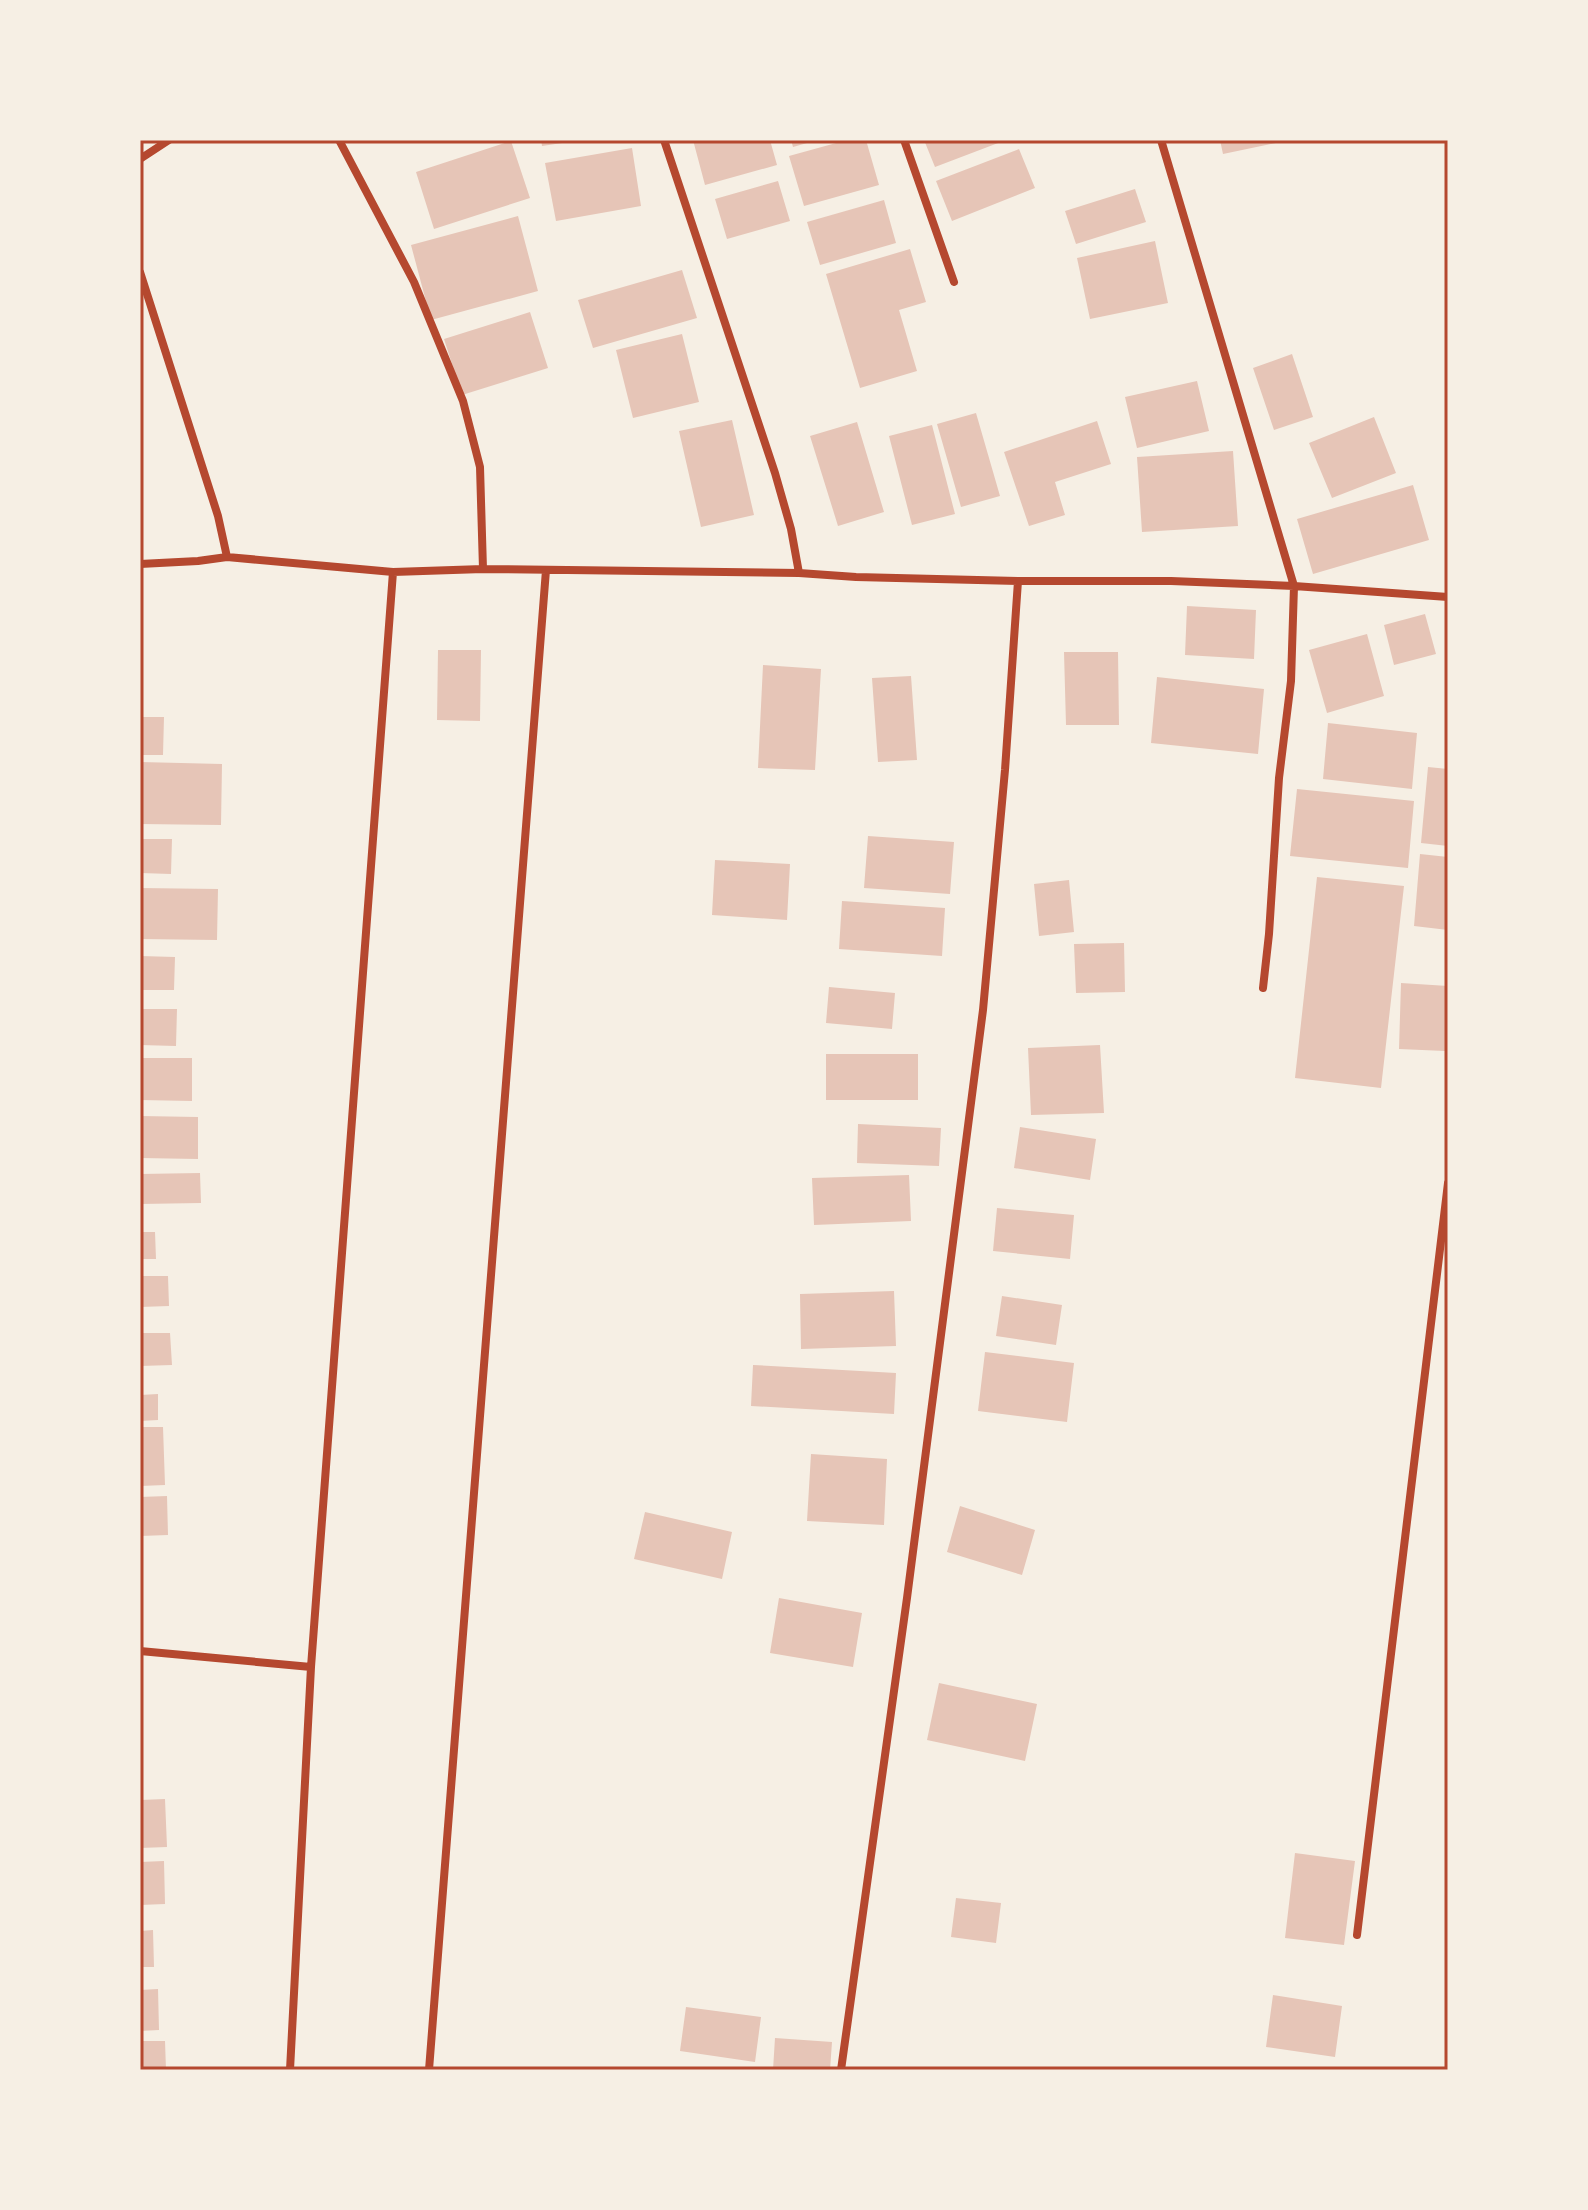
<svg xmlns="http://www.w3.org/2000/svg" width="1588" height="2210" viewBox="0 0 1588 2210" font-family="Karla,sans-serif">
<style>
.building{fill:#e6c5b7}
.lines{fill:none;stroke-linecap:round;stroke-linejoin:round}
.minor{stroke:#b5482f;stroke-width:8}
.neatline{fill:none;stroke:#b5482f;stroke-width:3}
</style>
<rect width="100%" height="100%" fill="#f6efe4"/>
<path class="building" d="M541,140H569V142L542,146Z
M693,140H770L777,165L705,185Z
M791,140H814V141L793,147Z
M847,140H866L879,185L804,206L789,156Z
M924,140H1006L935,167Z
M1220,140H1285V141L1223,154Z
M511,141L530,198L434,229L416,172Z
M632,148L641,206L556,221L545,163Z
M1019,149L1035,188L952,221L936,181Z
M778,181L790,221L727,239L715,199Z
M1135,189L1146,222L1076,244L1065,211Z
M884,200L896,243L820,265L807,222Z
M518,216L538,291L431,320L411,245Z
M1155,241L1168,303L1090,319L1077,258Z
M910,249L926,302L899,310L917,371L860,388L826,274Z
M682,270L697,318L593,348L578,300Z
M530,312L548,368L462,395L444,339Z
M682,334L699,402L633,418L616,350Z
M1292,354L1313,417L1274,430L1253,368Z
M1197,381L1209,431L1137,448L1125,397Z
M976,413L1000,496L961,507L937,424Z
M1374,417L1396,473L1332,498L1309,443Z
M732,420L754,515L701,527L679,431Z
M1097,421L1111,464L1055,482L1065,515L1029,526L1004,452Z
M857,422L884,512L838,526L810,436Z
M932,425L955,514L912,525L889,436Z
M1233,451L1238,526L1142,532L1137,457Z
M1413,485L1429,540L1313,574L1297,519Z
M1187,606L1256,610L1254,659L1185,655Z
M1425,614L1436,654L1394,665L1384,625Z
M1367,634L1384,696L1327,713L1309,650Z
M438,650H481L480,721L437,720Z
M1064,652H1118L1119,725H1066Z
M763,665L821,669L815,770L758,768Z
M911,676L917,760L878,762L872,678Z
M1157,677L1264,689L1258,754L1151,743Z
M140,717H164L163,755H140Z
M1328,723L1417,733L1412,789L1323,779Z
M140,762L222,764L221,825L140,824Z
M1428,767L1448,769V846L1421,843Z
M1297,789L1414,801L1408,868L1290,856Z
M868,836L954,842L950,894L864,888Z
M140,839H172L171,874L140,873Z
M1420,854L1448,857V930L1414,926Z
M715,860L790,864L787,920L712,915Z
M1317,877L1404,886L1381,1088L1295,1078Z
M1069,880L1074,932L1039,936L1034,884Z
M140,888L218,889L217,940L140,939Z
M842,901L945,908L942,956L839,949Z
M1124,943L1125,992L1076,993L1074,944Z
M140,956L175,957L174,990H140Z
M1401,983L1448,986L1445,1051L1399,1049Z
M829,987L895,993L892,1029L826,1023Z
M140,1009H177L176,1046L140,1045Z
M1100,1045L1104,1113L1031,1115L1028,1048Z
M826,1054H918V1100H826Z
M140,1058H192V1101L140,1100Z
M140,1116L198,1117V1159L140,1158Z
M858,1124L941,1128L939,1166L857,1163Z
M1020,1127L1096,1139L1090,1180L1014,1168Z
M200,1173L201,1203L140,1204V1174Z
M909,1175L911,1221L814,1225L812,1178Z
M997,1208L1074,1215L1070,1259L993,1251Z
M140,1232H155L156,1259H140Z
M140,1276H168L169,1306L140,1307Z
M894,1291L896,1346L801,1349L800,1294Z
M1002,1296L1062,1305L1056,1345L996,1336Z
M140,1333H170L172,1365L140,1366Z
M985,1352L1074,1363L1067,1422L978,1411Z
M753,1365L896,1373L894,1414L751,1406Z
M158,1394V1420L140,1421V1395Z
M140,1427H163L165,1485L140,1486Z
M811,1454L887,1459L884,1525L807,1521Z
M167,1496L168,1535L140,1536V1497Z
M960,1506L1035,1530L1022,1575L947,1552Z
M645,1512L732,1532L722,1579L634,1559Z
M779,1598L862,1613L853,1667L770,1653Z
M939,1683L1037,1704L1025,1761L927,1740Z
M165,1799L167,1847L140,1848V1800Z
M1295,1853L1355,1861L1344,1945L1285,1938Z
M164,1861L165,1904L140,1905V1862Z
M956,1898L1001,1903L996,1943L951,1937Z
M153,1930L154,1967H140V1931Z
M158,1989L159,2030L140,2031V1990Z
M1273,1995L1342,2006L1335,2057L1266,2047Z
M686,2007L761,2017L755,2062L680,2051Z
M775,2038L832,2042L830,2070H773Z
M140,2041H165L166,2070H140Z"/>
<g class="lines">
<path class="minor" d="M339,140L414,282L463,401L480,467L483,569
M664,140L775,473L791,529L799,573
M904,140L954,282
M1161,140L1294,586L1291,681L1279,778L1269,934L1263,988
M140,159L169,140
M140,272L218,516L227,557
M140,564L198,561L227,557L393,572L483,569L799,573L856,577L1018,581H1171L1294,586L1448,597
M140,1651L311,1667
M1357,1935L1448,1183
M290,2070L311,1667L393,572
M429,2070L546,570
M841,2070L907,1598L983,1010L1005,770L1018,581"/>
</g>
<rect width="1588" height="2210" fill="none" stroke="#f6efe4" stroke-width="284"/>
<rect x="142" y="142" width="1304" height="1926" class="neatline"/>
</svg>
